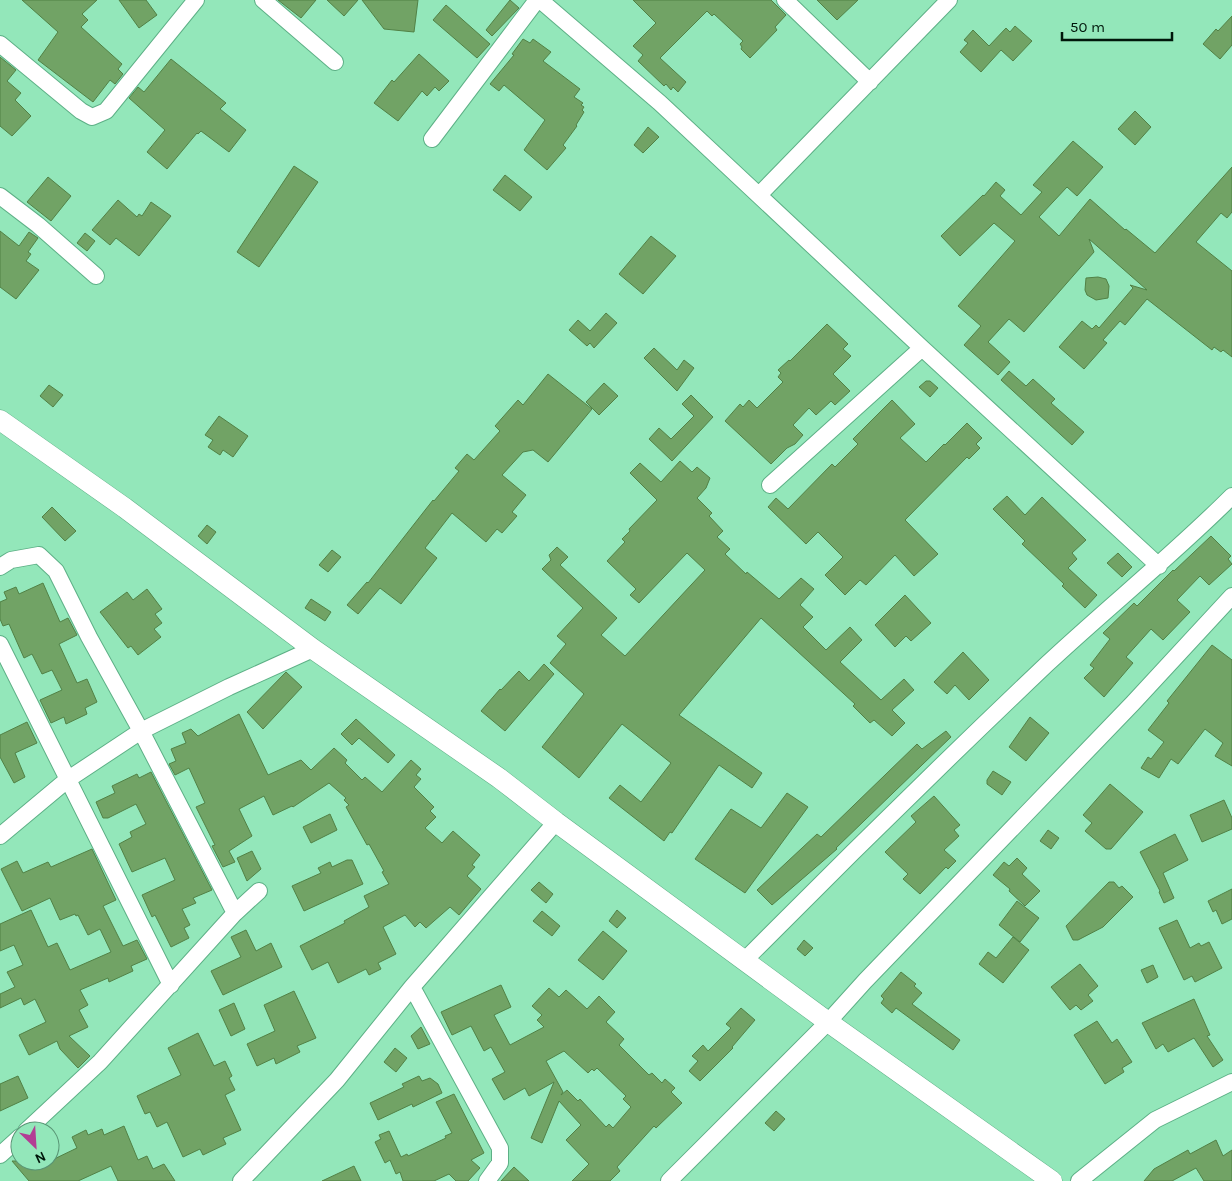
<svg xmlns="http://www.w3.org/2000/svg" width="1232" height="1181" viewBox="0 0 1232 1181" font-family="Karla,sans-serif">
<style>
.building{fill:#71a365;stroke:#518145;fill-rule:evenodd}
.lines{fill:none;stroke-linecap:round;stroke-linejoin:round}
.minor-casing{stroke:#5db086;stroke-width:18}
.tertiary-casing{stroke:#5db086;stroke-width:21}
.minor{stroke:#fff;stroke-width:16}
.tertiary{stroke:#fff;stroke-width:20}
</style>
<rect width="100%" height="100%" fill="#93e7ba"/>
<path class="building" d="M22,0H97L82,14L88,20L81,27L122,64L118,69L123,74L115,84L110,80L93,102L38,60L58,32Z
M119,0H146L157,15L139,28Z
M278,0H316L301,18Z
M327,0H358L344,16Z
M362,0H418L414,32L384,29Z
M510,0L519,8L492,36L486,30Z
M633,0H771L786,15L775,27L777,30L750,58L741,49L742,47L740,44L743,41L714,14L712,16L707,11L660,58L686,82L678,92L673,87L671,90L666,84L664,86L638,61L643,55L633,46L656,23Z
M817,0H858L837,20Z
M446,5L490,44L477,58L433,20Z
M1232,16V45L1220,59L1203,44L1216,29L1218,31Z
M1015,26L1032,41L1013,61L1001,50L981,72L960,52L968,43L964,40L973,30L989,46L1006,28L1010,32Z
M523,39L530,43L533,39L551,52L543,61L580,89L574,97L583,103L581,105L584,107L582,110L584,112L576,125L577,126L563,145L566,148L547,170L524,150L545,120L504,85L499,91L490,84L514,55L512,54Z
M419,54L449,81L439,91L435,87L427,96L422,91L398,121L374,103L392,80L394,82Z
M0,57L16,70L7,81L21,93L15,100L31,116L12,136L0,126Z
M171,59L226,103L220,109L246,130L229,152L201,131L198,134L197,133L167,169L147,152L165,130L129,98L138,87L144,92Z
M1135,111L1151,127L1135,145L1118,129Z
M648,127L659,137L643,153L634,145Z
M1073,141L1103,167L1077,196L1067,187L1039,217L1059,236L1090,199L1125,230L1126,229L1155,253L1232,167V212L1227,218L1221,213L1196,242L1232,271V357L1223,350L1221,352L1214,347L1212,350L1147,299L1125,325L1120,321L1103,340L1107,343L1084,369L1059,347L1082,321L1092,329L1096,325L1099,328L1133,288L1130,285L1147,290L1089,239L1094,252L1024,332L1009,319L988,342L1010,362L998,375L964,345L981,326L958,306L1015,241L994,223L960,256L941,236L983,195L984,196L996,182L1005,190L1000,196L1021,215L1042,192L1033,185Z
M294,166L318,182L259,267L237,252Z
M505,175L532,197L520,211L493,190Z
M48,177L71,196L51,221L27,202Z
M118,200L137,217L139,214L142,216L151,202L171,216L139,256L116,238L110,245L92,230Z
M0,231L19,246L29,232L38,238L28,252L31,254L26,261L39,270L16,299L0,287Z
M85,233L95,241L87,251L77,243Z
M651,236L676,256L643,294L619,274Z
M1098,277L1106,279L1109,286L1108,298L1096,300L1087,295L1085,290L1086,278Z
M606,313L617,323L594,348L590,343L587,346L569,330L578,320L590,331Z
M827,324L848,344L843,349L851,356L833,374L850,391L835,405L831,401L816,415L809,408L793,425L803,435L795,444L787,448L771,464L725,421L740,404L743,407L749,400L757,408L783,382L778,377L781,373L778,370L789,360L790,361Z
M654,348L677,370L684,360L694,368L677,391L644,358Z
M1009,371L1026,386L1033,379L1055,399L1051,403L1084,432L1072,445L1001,380Z
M548,374L592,409L548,462L533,450L523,452L502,475L526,495L512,512L517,516L502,533L497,529L486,542L452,513L425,548L437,558L401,604L380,588L358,614L347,605L367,582L368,583L433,500L434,501L459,471L455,468L467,454L474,460L500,431L495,426L518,400L523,405Z
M926,381H930L938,388L930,397L919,387Z
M604,383L618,396L599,415L586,402Z
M49,385L63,395L53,407L40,396Z
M691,395L713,417L672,461L649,439L659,428L671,439L694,416L682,404Z
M892,400L915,424L900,438L926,462L944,444L945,445L967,423L982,438L976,444L980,448L969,459L967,457L905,520L938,554L914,576L895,555L866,585L860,580L845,595L825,575L843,557L818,532L806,544L768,507L776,498L788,509L832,464L835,467L858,444L853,439Z
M219,416L248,436L233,457L223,450L220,455L208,447L213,440L205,435Z
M680,461L692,472L697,467L710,478L706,488L697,498L712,513L709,516L723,531L717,537L730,549L725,554L746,574L747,572L779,599L801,578L814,589L800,605L813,617L803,627L826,650L850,627L862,640L840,662L881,700L904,679L914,690L892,710L905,723L892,736L874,720L870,723L853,706L855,704L761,618L679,715L762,773L752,788L719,765L672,833L670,832L664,841L609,798L620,785L641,802L671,763L622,724L579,778L542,747L584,694L550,663L566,644L557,636L583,608L542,569L551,560L549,555L557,547L568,557L560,565L617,618L601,635L625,656L705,570L687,553L639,603L630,595L636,589L607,561L625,542L622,539L630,531L629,529L657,500L630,473L640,463L661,482Z
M1007,496L1025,515L1042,497L1086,540L1072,553L1077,559L1068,568L1097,595L1085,608L1062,586L1064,584L1022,544L1025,541L993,509Z
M52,507L76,531L65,541L42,517Z
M207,525L216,532L207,544L198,536Z
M1211,536L1231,556L1228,559L1232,564L1209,585L1200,576L1177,600L1190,612L1163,640L1151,629L1126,657L1133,663L1104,697L1084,678L1094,668L1090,665L1110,639L1103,633L1134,603L1137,606L1173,570L1174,571Z
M332,550L341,557L328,572L319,565Z
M1118,553L1132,567L1122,577L1107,563Z
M43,583L60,622L68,618L77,635L59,644L77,683L87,679L97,702L85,708L87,714L66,724L64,717L51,723L40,700L62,690L52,670L42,674L32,654L24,658L9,624L3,626L0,619V602L7,599L4,592L16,587L19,594Z
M147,589L162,609L155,614L162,623L154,629L161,637L138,655L131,646L128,648L100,612L127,592L133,600Z
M905,595L931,623L911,641L906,636L895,647L875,625Z
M311,599L331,612L325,621L305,608Z
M1212,645L1232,660V766L1215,756L1223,743L1205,729L1178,764L1171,759L1159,778L1141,768L1148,757L1151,759L1164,742L1148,730L1169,703L1167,701Z
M963,652L989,680L969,700L955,685L947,694L934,682Z
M544,664L554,674L505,731L481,711L500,689L501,690L519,671L529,681Z
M286,672L302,687L263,729L247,712Z
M239,714L268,775L301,760L311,770L334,748L347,760L345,763L362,780L365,777L382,792L411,760L421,769L416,775L421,779L414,787L434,807L430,811L436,817L425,828L442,843L453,831L480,855L472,865L475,867L467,876L481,889L459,915L450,907L426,928L420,922L415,927L405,915L383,927L396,954L378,963L381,969L369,975L366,969L338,983L328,962L312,970L300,946L345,923L344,921L369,907L364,896L389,884L382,872L384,871L369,844L367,845L346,807L349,805L344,800L346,798L329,783L293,807L292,806L273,815L264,796L239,809L252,836L229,851L235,862L223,867L212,846L215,845L196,807L205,803L189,768L175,775L169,764L176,761L171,749L186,743L182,733L191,729L198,736Z
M1030,717L1049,733L1026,761L1009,747Z
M356,719L395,755L388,763L359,738L352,745L341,734Z
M27,722L37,743L15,753L25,777L14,783L0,757V735Z
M946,731L951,737L836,848L837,849L772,905L757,890L817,834L821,837L917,744L922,749Z
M993,771L1011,782L1002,795L987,784V780Z
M151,772L212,890L193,898L196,903L182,909L190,925L184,928L189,938L171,947L155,915L152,917L142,895L175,880L165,858L132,872L119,844L132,837L130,832L146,824L136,804L108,818H103L96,802L115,793L112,786L137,774L139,778Z
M1110,784L1143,812L1111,849H1106L1085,831L1092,823L1083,815Z
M787,793L808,807L745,893L695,859L731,809L761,828Z
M934,796L960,825L954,830L959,836L944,850L956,861L948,869L946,867L920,894L903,879L908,874L885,852L916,822L911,816Z
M1224,800L1232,818V829L1202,842L1190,815Z
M330,814L337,830L311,843L303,827Z
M1048,830L1059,838L1051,849L1040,841Z
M1175,834L1188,860L1163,873L1174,898L1164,903L1159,892L1160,891L1140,852Z
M92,849L116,900L103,906L123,946L137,940L147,959L131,966L133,971L109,982L108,978L80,990L88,1005L79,1010L88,1027L69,1036L90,1056L78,1068L60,1049L57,1041L29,1055L19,1035L46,1022L35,999L24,1005L21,998L0,1008V994L15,987L7,972L23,965L14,945L0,951V924L31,910L48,947L57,943L70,970L111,952L100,929L88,935L78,915L76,916L75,914L60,920L50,898L22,911L1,869L17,861L23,873L48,862L51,867Z
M252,851L261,869L247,881L237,858Z
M1017,858L1027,868L1022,874L1040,891L1025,906L1009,891L1010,889L993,875L1004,862L1009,866Z
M347,860H352L363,884L304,911L292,886L321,873L318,868L330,862L332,867Z
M539,882L553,894L546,903L531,890Z
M1109,882H1114L1119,888L1122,886L1133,897L1103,927L1078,940H1073L1066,926Z
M1232,889V919L1222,924L1216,910L1213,912L1208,901Z
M1017,901L1039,918L1020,942L999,925Z
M617,910L626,918L617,928L609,921Z
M542,911L560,926L552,936L533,921Z
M1177,920L1190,948L1199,943L1201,946L1209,942L1222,968L1195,982L1192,976L1184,980L1159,928Z
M246,930L256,951L271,943L282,967L223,995L211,971L241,957L231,937Z
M603,931L627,951L603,980L578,960Z
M1013,937L1029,950L1003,983L979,964L988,952L996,958Z
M804,940L813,948L805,956L797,949Z
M1080,964L1098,986L1088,995L1093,1001L1081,1010L1076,1005L1070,1010L1051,987Z
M1153,965L1158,977L1147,983L1141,970Z
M901,972L916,984L914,986L922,993L912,1004L960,1040L953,1050L896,1008L892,1013L881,1003L884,999L881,996Z
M501,985L511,1007L494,1015L510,1045L544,1027L537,1020L542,1015L532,1006L549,988L559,997L566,990L587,1009L599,996L615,1012L606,1022L624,1039L619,1045L649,1075L652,1073L662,1083L665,1079L675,1088L671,1092L682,1103L656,1128L654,1126L617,1167L620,1171L610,1181H572L589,1164L566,1140L581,1125L559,1101L542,1143L531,1138L554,1082L529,1096L525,1088L504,1100L492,1079L505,1072L491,1047L484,1051L471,1026L452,1035L441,1012ZM564,1051L588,1073L592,1069L594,1071L597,1068L626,1096L623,1099L631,1107L613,1128L609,1124L606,1127L580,1099L578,1101L567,1090L561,1095L563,1092L546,1061Z
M294,991L316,1038L297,1046L300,1052L276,1064L274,1058L257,1066L247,1044L275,1031L264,1005Z
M1194,999L1210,1035L1207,1036L1223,1060L1213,1067L1194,1038L1168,1052L1163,1044L1156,1049L1142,1023Z
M234,1003L245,1029L231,1036L219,1010Z
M741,1008L755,1020L732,1047L733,1048L700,1081L689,1071L698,1061L692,1056L703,1045L708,1051L731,1028L726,1024Z
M1097,1021L1112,1043L1117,1039L1132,1062L1122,1068L1124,1072L1105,1084L1074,1035Z
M421,1027L430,1044L418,1049L411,1036Z
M198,1033L214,1066L225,1061L232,1076L229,1078L235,1090L225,1095L241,1130L223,1138L226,1144L203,1155L200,1149L183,1157L167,1122L157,1127L150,1112L145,1114L137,1096L181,1075L168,1048Z
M395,1048L407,1058L396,1072L384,1062Z
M18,1076L28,1098L0,1111V1084Z
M419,1076L422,1081L430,1078L438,1084L442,1093L413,1107L412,1104L378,1120L370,1103L404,1087L402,1084Z
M454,1094L484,1153L471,1160L480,1168L468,1181H456L449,1174L434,1181H403L400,1172L396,1174L390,1160L385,1163L375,1142L381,1139L379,1135L389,1131L401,1157L407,1154L408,1156L446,1138L445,1136L452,1133L436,1102Z
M776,1111L785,1119L774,1131L765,1123Z
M124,1126L138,1160L147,1156L153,1169L164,1164L175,1181H118L111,1166L78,1181H29L12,1161H50L77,1148L72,1137L86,1130L88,1135L102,1129L104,1135Z
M1216,1140L1223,1156L1232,1150V1181H1204L1196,1168L1172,1181H1144L1154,1169L1188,1150L1190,1154Z
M354,1166L361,1181H322Z
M514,1167L529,1181H501Z"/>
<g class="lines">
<g class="minor-casing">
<path id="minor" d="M263,0L335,62
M540,0L660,103L922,348L1159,566
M785,0L870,82
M0,44L81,111L92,117L106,111L196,0
M432,139L537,0
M759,195L949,0
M0,196L38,225L96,276
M770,485L922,348
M0,567L11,560L39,555L56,571L89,637L141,731L235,913
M0,644L171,985
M0,836L67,780L141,731L229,687L313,649
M745,960C844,860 945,761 1047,664C1108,607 1173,555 1232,496
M412,987L500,1148V1163L487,1181
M26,1131L100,1062L235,913L259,891
M0,1155L20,1137
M241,1181L337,1080L412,987L556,822
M669,1181L828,1022L865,981L1133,703L1232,596
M1079,1181L1155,1120L1232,1082"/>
</g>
<g class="tertiary-casing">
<path id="tertiary" d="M0,420L125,508L313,649L499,778L556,822L828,1022L1052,1181"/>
</g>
<use href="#minor" class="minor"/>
<use href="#tertiary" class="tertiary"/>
</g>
<g transform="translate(35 1146) rotate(155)"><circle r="24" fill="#93e7ba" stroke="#589474"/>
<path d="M0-4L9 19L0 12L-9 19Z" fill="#b33d94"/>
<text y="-8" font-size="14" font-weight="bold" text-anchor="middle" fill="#00170b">N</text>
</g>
<path d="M1062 32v8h110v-8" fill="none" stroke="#00170b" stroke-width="2.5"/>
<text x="1070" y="32" font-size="15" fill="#00170b" stroke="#93e7ba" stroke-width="4" paint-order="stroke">50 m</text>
</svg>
